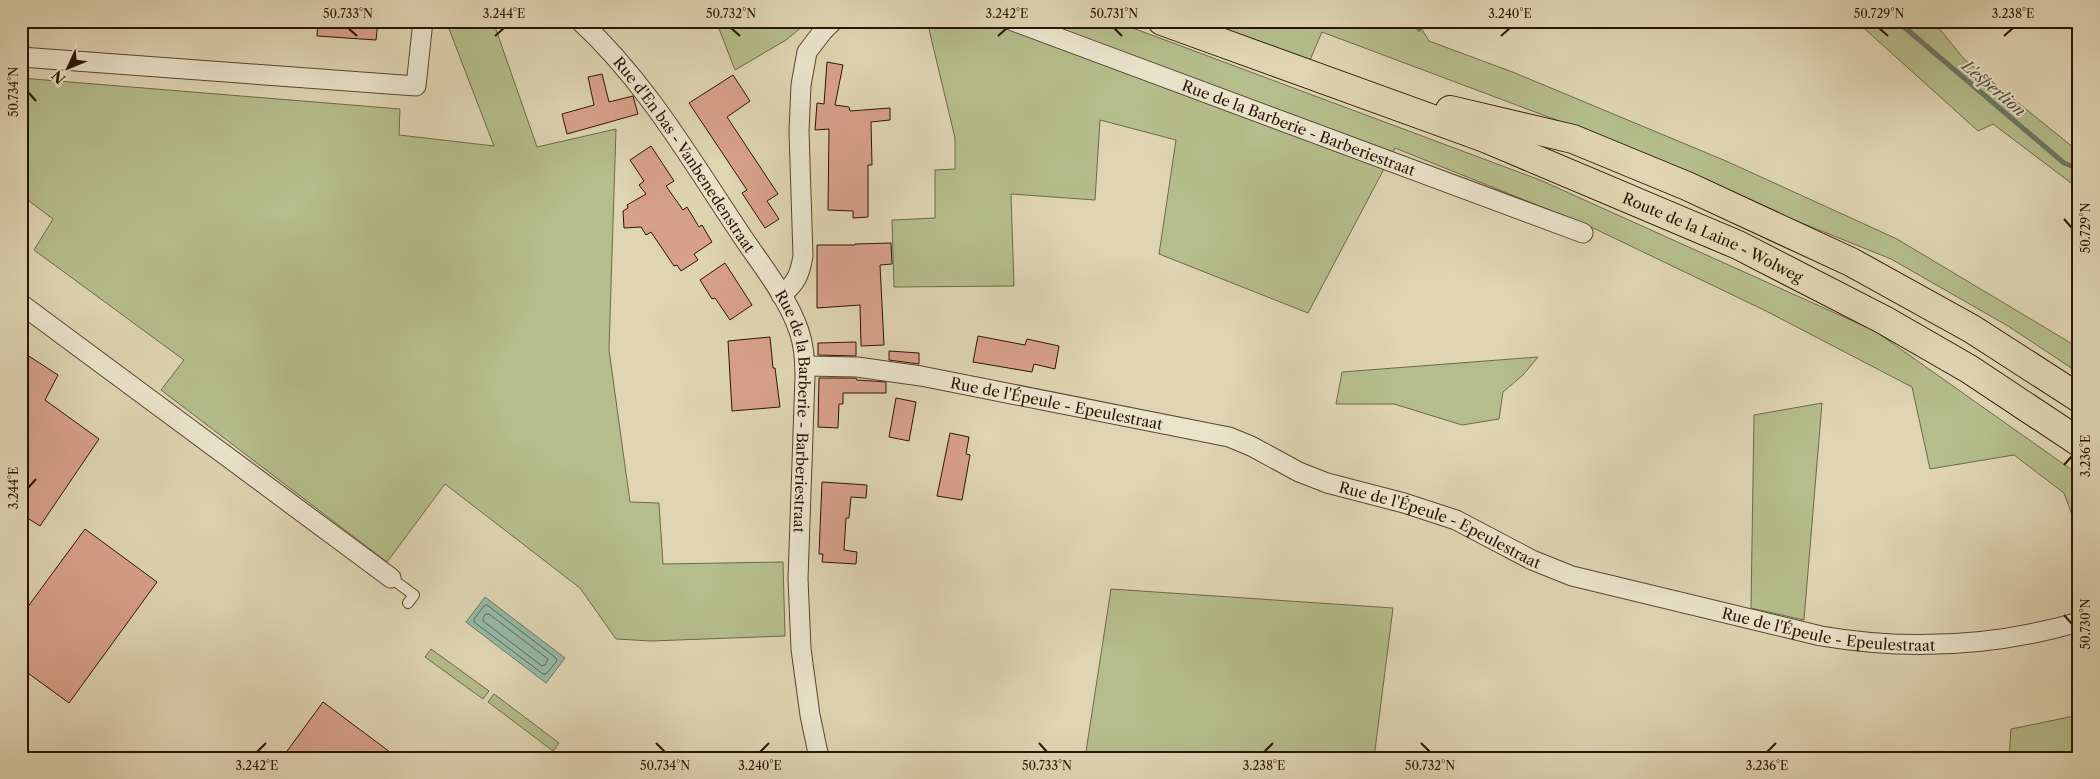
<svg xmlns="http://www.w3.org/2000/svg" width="2100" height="779" viewBox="0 0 2100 779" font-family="'Libre Caslon Text',serif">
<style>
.green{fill:#b4bd8b;stroke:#706848}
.water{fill:#95b9a7;stroke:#6b7766}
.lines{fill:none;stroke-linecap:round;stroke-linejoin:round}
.shore{stroke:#606656;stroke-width:1}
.stream{stroke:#6b7766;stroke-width:5}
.building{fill:#d8a18a;stroke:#2c1404}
.service-casing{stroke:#594430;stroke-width:12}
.minor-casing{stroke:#594430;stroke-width:21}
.trunk-casing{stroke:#2c1404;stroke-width:30}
.service{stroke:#eae4cd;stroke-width:10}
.minor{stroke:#eae4cd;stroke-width:19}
.trunk{stroke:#dfd5b2;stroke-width:28}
.ticks{fill:none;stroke:#2c1404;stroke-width:2}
.labels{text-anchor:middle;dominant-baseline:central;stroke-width:4;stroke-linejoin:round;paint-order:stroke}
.street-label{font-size:15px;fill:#2c1404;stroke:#eae4cd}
.water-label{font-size:16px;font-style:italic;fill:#514e3d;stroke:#eae4cd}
.neatline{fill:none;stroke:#2c1404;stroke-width:2}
.ticks-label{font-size:12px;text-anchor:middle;fill:#2c1404}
</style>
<rect width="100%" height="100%" fill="#dfd5b2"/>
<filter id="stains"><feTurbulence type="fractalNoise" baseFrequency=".004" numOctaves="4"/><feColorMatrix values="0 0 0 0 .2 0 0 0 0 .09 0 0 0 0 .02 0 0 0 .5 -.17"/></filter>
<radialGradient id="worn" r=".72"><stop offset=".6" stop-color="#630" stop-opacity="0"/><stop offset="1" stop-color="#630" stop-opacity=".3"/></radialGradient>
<path class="green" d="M446,21H493L537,147L616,129L609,350L630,502L659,503L663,564L783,562L785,636L651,641L616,639L580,588L445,484L387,562L161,390L184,360L34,250L53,219L21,195V78L400,109L399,135L494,146Z
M716,21H809L786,40L735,70Z
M927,21H1114L1540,180L1875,331L2079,475V534L2064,493L2014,455L1930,469L1912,387L1766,311L1589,226L1395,148L1308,313L1159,254L1176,140L1100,120L1095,200L1011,194L1014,286L894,287L892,220L935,218V170L955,169V138Z
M1201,21H1417L1429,41L1515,73L1726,161L1897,239L2079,348V373L2008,326L1891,259L1762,207L1583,130L1322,32L1310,60Z
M1856,21H1933L1964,59L2079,152V189L1993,124L1978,131Z
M1538,357L1523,375L1503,392L1499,419L1462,425L1394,404H1336L1342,372Z
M1822,403L1804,620L1751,608L1754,415Z
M1111,589L1393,608L1374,758H1085Z
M431,649L489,691L483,699L425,657Z
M494,694L559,743L553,751L488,702Z
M2079,715V758H2009L2011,729Z"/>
<path class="water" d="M485,597L565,658L546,683L466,622Z"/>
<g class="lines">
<path class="shore" d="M487,605L556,658L557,661L546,674H543L474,622V619L484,606Z
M486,614H489L548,659L545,665L542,666L483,621V618Z"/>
<path class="stream" d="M1413,21L1419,29
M1897,21L2064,163L2079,169"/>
</g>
<path class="building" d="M318,21H378L376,40L317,36Z
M827,62L843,65L835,105L849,107L850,111L890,108V120L871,122L872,165H868V217L853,218V211L828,210L829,129L815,130L817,103L824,104Z
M602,74L609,102L633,96L638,114L567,134L562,114L594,105L588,77Z
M733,75L750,101L727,117L778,194L767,201L779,219L765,228L742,193L747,190L689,103Z
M651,146L674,181L666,186L683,210L687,207L699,227L702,225L712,242L694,254L698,260L681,271L677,265L674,266L651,232L646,235L641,227L624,228L623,211L628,208L627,205L646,194L639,185L644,181L630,160Z
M891,243L892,264L880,265L884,345L861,346L860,305L817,308V245H855V244Z
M725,263L752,305L730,320L715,298L712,299L700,280Z
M978,336L1025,345L1027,339L1059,346L1055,369L1034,364L1032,372L973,362Z
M770,337L773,368H775L780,407L732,411L728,341Z
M856,342V356L818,355V343Z
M21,351L58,375L45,400L99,439L40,526L29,519L21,530Z
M889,351L919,353V364L889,360Z
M819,378H856L857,380L886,382V393H843V404H839L838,428L818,427Z
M896,398L916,402L909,441L889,437Z
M950,433L969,437L966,454L970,455L962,500L937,496Z
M822,482L867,485L866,498L851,497L849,518H846L844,550L857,552L856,564L822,562L823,554H819Z
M85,529L157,582L69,703L21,668V616Z
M323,702L398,758H282Z"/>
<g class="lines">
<g class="service-casing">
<path id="service" d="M391,578L414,595L408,603"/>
</g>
<g class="minor-casing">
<g id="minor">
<path id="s1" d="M580,21C644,80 688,155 736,227C757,260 786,293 799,331C804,345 805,361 805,376L798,579L801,649L810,715L819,758"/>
<path id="s2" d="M1013,21L1583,233"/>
<path d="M21,57L416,86L423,21"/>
<path d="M781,295C796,284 800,274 803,256L799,131L801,85L807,52L823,31L833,21"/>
<path d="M21,304L391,578"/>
<path id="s3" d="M805,366L857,367L921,376L1229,437L1251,446L1299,472L1327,483L1404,503L1456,520L1532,560L1572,576L1821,636C1909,651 1993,647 2079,622"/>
</g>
</g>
<g class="trunk-casing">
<g id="trunk">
<path id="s4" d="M1162,21L1485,138L1738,245L1884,320L1969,369L2079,442"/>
<path d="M1450,110L1573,139L1687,186L1851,262L1972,329L2079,398"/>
</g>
</g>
<use href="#service" class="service"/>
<use href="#minor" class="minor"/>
<use href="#trunk" class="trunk"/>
</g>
<path class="ticks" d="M348,28L357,36M731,28L740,36M1114,28L1122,36M1879,28L1888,36M495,36L504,28M998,36L1007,28M1501,36L1510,28M2004,36L2013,28M28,92L36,101M2064,219L2072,228M2064,465L2072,456M28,488L36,479M2064,615L2072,624M656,743L665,752M1039,743L1047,752M1421,743L1430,752M257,752L266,743M760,752L769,743M1264,752L1273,743M1767,752L1776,743"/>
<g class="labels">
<g class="street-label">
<text stroke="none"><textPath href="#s2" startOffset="305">Rue de la Barberie - Barberiestraat</textPath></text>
<text stroke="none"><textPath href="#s1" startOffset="170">Rue d'En bas - Vanbenedenstraat</textPath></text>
<text stroke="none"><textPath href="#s4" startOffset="592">Route de la Laine - Wolweg</textPath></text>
<text stroke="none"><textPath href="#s3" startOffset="255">Rue de l'Épeule - Epeulestraat</textPath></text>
<text stroke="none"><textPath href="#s1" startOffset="460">Rue de la Barberie - Barberiestraat</textPath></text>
<text stroke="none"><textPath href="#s3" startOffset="660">Rue de l'Épeule - Epeulestraat</textPath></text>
<text stroke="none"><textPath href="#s3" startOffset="1065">Rue de l'Épeule - Epeulestraat</textPath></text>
</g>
<g class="water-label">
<text transform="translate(1994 88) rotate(40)">L'esperlion</text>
</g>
</g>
<rect width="2100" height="779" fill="none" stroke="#dfd5b2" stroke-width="55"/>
<g transform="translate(68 68) rotate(226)" stroke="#eae4cd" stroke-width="4" paint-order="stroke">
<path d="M0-4L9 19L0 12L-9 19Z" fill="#2c1404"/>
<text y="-8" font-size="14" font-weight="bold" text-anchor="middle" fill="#2c1404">N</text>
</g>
<rect x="28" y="28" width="2044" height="724" class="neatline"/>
<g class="ticks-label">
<text x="348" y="18">50.733°N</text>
<text x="504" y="18">3.244°E</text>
<text x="731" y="18">50.732°N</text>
<text x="1007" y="18">3.242°E</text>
<text x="1114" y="18">50.731°N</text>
<text x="1510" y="18">3.240°E</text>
<text x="1879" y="18">50.729°N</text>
<text x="2013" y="18">3.238°E</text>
<text transform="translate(14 92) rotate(-90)" y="4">50.734°N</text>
<text transform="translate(2086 228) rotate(-90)" y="4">50.729°N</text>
<text transform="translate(2086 456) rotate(-90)" y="4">3.236°E</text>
<text transform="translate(14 488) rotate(-90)" y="4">3.244°E</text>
<text transform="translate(2086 624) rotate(-90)" y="4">50.730°N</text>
<text x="257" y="770">3.242°E</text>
<text x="665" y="770">50.734°N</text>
<text x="760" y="770">3.240°E</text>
<text x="1047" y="770">50.733°N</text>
<text x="1264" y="770">3.238°E</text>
<text x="1430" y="770">50.732°N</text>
<text x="1767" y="770">3.236°E</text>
</g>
<rect width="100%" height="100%" filter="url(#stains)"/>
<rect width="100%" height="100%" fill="url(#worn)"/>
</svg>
